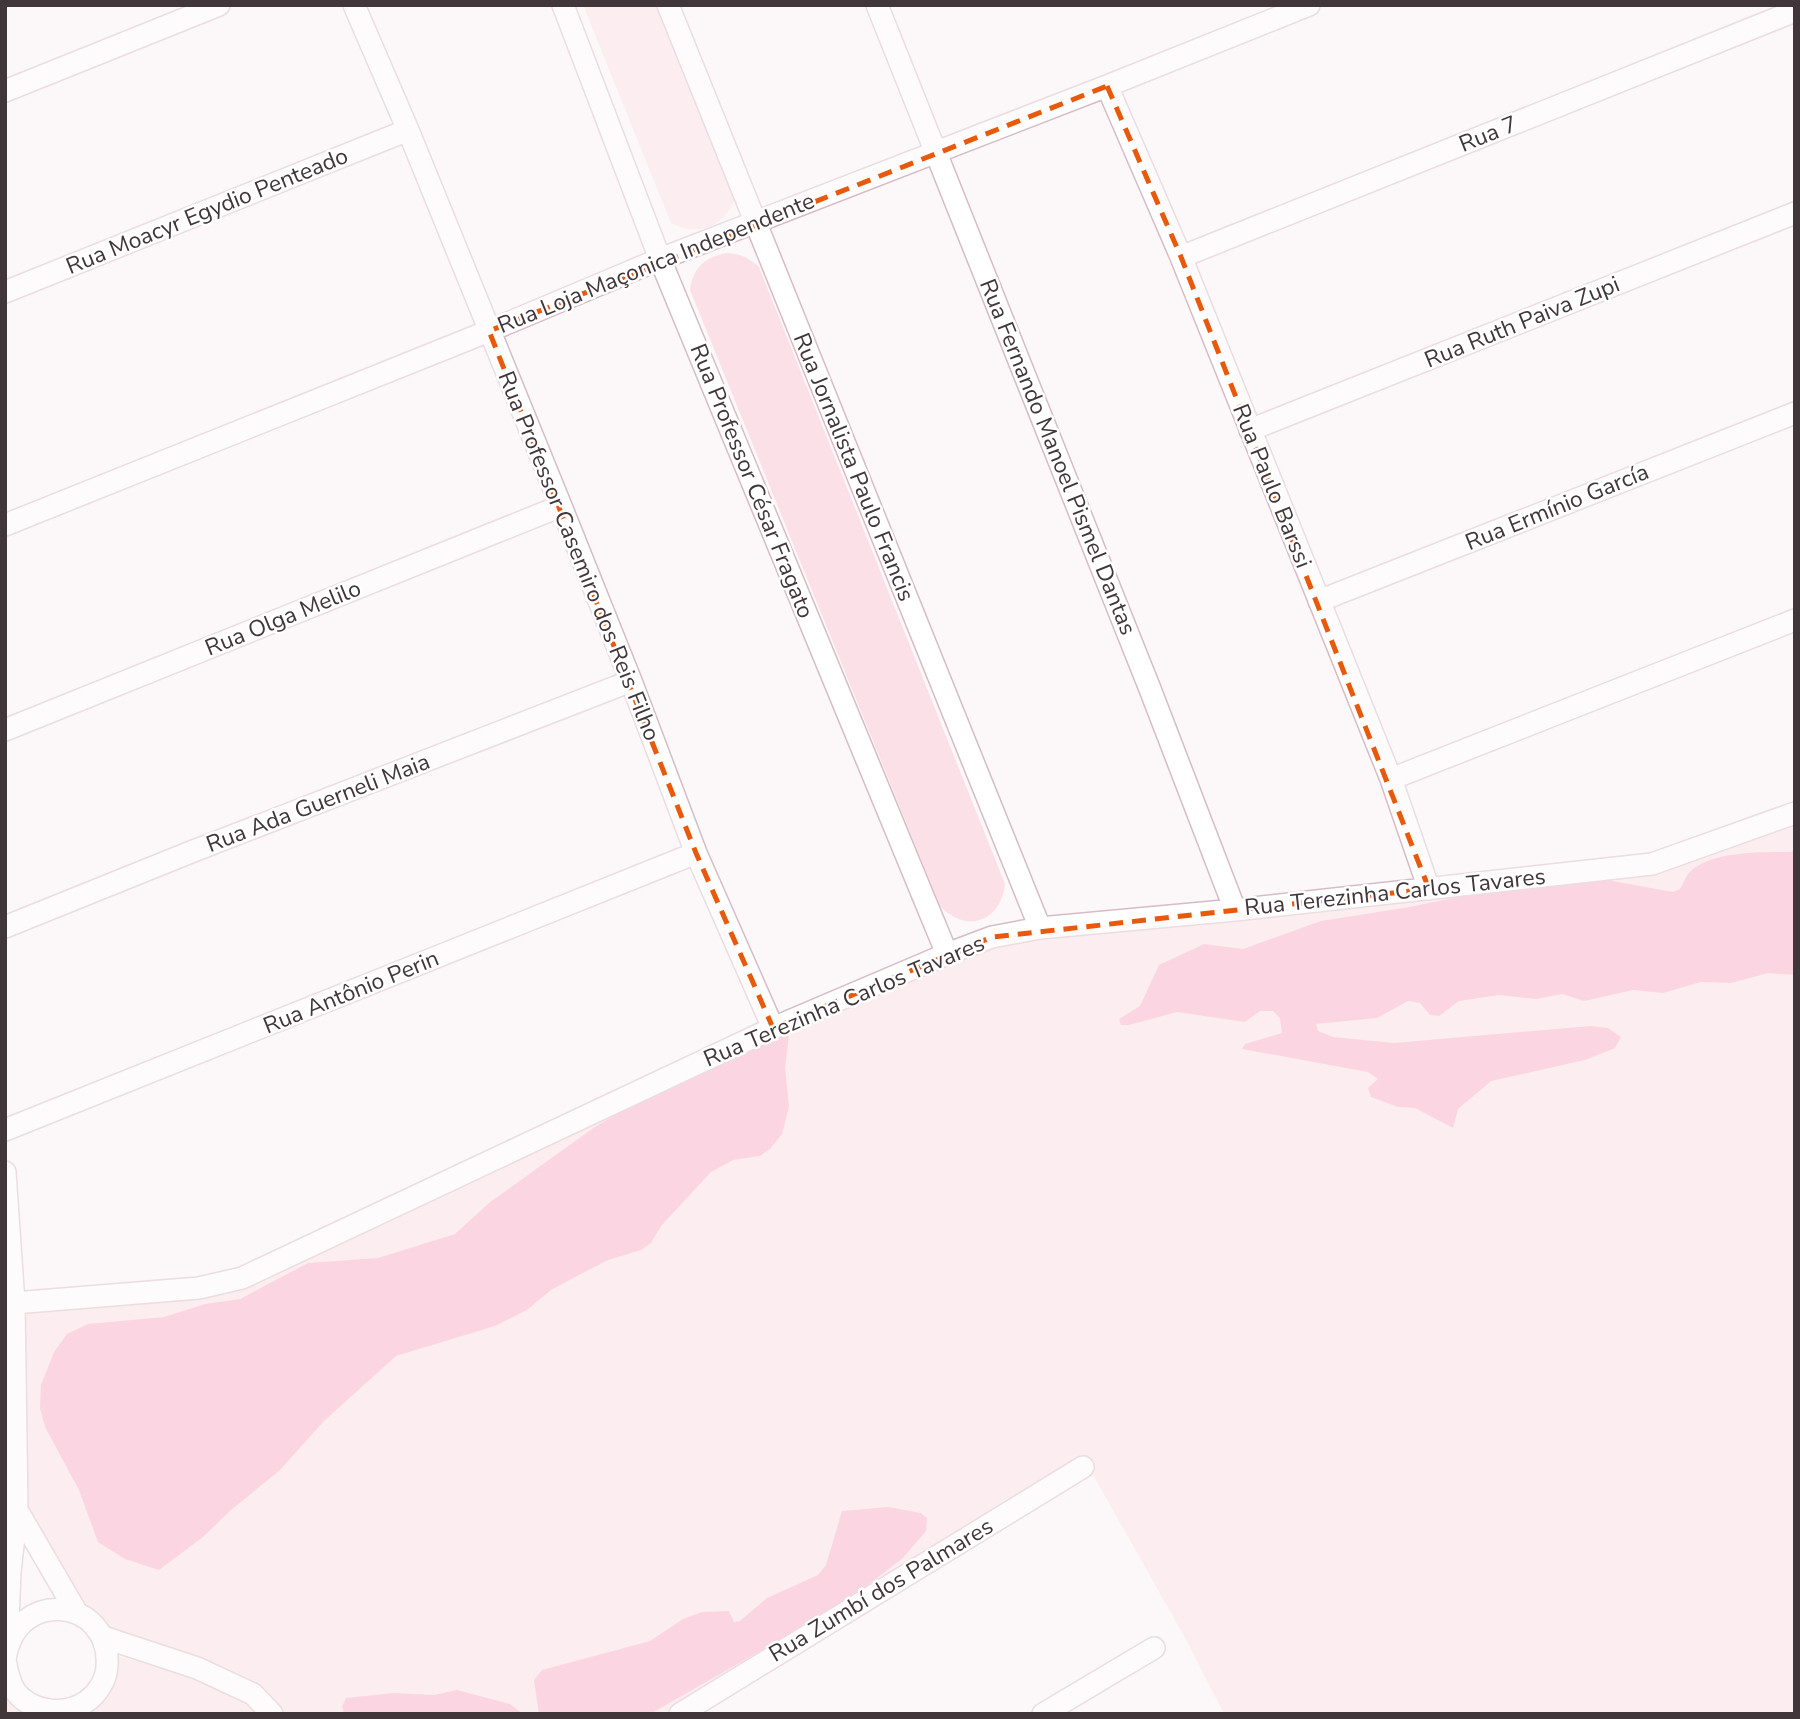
<svg xmlns="http://www.w3.org/2000/svg" width="1800" height="1719" viewBox="0 0 1800 1719" font-family="'Nunito Sans',sans-serif">
<style>
.green{fill:#fce0e8}
.forest{fill:#fbadc7}
.lines{fill:none;stroke-linecap:round;stroke-linejoin:round}
.minor-casing{stroke:#d7bcc5;stroke-width:24}
.minor{stroke:#fff;stroke-width:21}
.marked{fill:none;stroke:#e8590c;stroke-width:5;stroke-dasharray:14 9;stroke-linejoin:round}
.labels{text-anchor:middle;dominant-baseline:central;stroke-width:5;stroke-linejoin:round;paint-order:stroke}
.street-label{font-size:23px;fill:#41363a;stroke:#fff}
</style>
<rect width="100%" height="100%" fill="#fcf7f8"/>
<path class="green" d="M583,5H656L735,199C723,227 699,237 671,223Z
M728,253C741,254 749,258 759,267L1005,884C1001,922 966,934 940,906L690,290C693,268 705,256 728,253Z
M1795,813V1714H1224L1189,1645L1083,1457L672,1714H5V1683L27,1702L83,1704L108,1653L246,1692L103,1637L17,1510L14,1303L199,1288L992,937L1652,864Z"/>
<path class="forest" d="M1795,850V975L1768,973L1731,983L1701,982L1663,993L1633,990L1584,1001L1562,994L1536,999L1499,995L1459,1001L1439,1016L1430,1015L1420,1003L1408,1001L1377,1018L1316,1024L1318,1031L1333,1037L1394,1043L1591,1026L1608,1028L1621,1037L1615,1048L1585,1060L1491,1081L1458,1109L1453,1128L1415,1108L1398,1107L1371,1097L1368,1088L1378,1079L1368,1072L1242,1049L1245,1044L1282,1033L1280,1018L1273,1011H1260L1245,1022L1177,1012L1129,1025H1121L1119,1019L1140,1006L1159,965L1204,944L1243,949L1321,921L1410,907L1499,888L1529,889L1607,880L1673,892L1680,889C1683,885 1685,878 1688,874C1706,851 1763,852 1790,852Z
M776,1014L785,1018L789,1035L785,1068L789,1107L782,1134L770,1149L760,1156L733,1160L711,1172L661,1226L651,1243L641,1250L608,1260L577,1276L551,1290L527,1310L495,1326L396,1356L324,1421L279,1471L231,1510L203,1537L159,1570L125,1559L98,1542L79,1490L45,1427L40,1408L41,1385L54,1352L67,1334L88,1324L164,1317L205,1304L240,1299L308,1263L378,1258L455,1234L489,1203L592,1129L653,1091L757,1022Z
M888,1507L921,1513L927,1518L926,1531L903,1558L843,1604L650,1714H539L534,1680L542,1670L650,1641L683,1619L702,1612L729,1611L734,1622L740,1621L767,1598L818,1575L826,1565L842,1511Z
M457,1690L510,1704L523,1714H344L342,1707L346,1698L394,1693L434,1695Z"/>
<g class="lines">
<g class="minor-casing">
<path id="minor" d="M354,5L408,130L561,506L631,681L696,853L773,1028
M563,5L660,259L947,954
M668,5L1040,928
M877,5L1150,689L1235,910
M1107,86L1181,257L1391,779L1429,889
M5,91L219,5
M1181,257L1795,11
M5,292L408,130
M1250,430L1795,213
M5,525L489,331L660,259L1107,86L1309,5
M1319,601L1795,413
M5,730L561,506
M1391,779L1795,620
M5,927L191,852L631,681
M5,1130L696,853
M5,1172L14,1303L17,1510L10,1572L7,1645
M14,1303L199,1288L242,1278L773,1028L947,954L992,937L1040,928L1235,910L1652,864L1795,813
M17,1510L77,1613
M103,1637L197,1668L253,1694L272,1714
M5,1660C15,1586 111,1598 107,1665C107,1679 98,1693 87,1701C65,1717 31,1712 15,1691C9,1682 7,1671 5,1660
M680,1714L1083,1467
M1043,1714L1154,1648"/>
</g>
<use href="#minor" class="minor"/>
</g>
<path d="M0 0H1800V1719H0ZM1107,86L1181,257L1429,889L992,937L773,1028L696,853L489,331Z" fill="#fcf7f8" fill-opacity=".55" fill-rule="evenodd"/>
<path class="marked" d="M1107,86L1181,257L1429,889L992,937L773,1028L696,853L489,331Z"/>
<g class="labels">
<g class="street-label">
<text transform="translate(1488 134) rotate(-22)">Rua 7</text>
<text transform="translate(207 211) rotate(-22)">Rua Moacyr Egydio Penteado</text>
<text transform="translate(656 263) rotate(-22)">Rua Loja Maçonica Independente</text>
<text transform="translate(1522 322) rotate(-22)">Rua Ruth Paiva Zupi</text>
<text transform="translate(1058 457) rotate(68)">Rua Fernando Manoel Pismel Dantas</text>
<text transform="translate(854 467) rotate(68)">Rua Jornalista Paulo Francis</text>
<text transform="translate(752 481) rotate(68)">Rua Professor César Fragato</text>
<text transform="translate(1272 486) rotate(68)">Rua Paulo Barssi</text>
<text transform="translate(1557 507) rotate(-22)">Rua Ermínio García</text>
<text transform="translate(579 556) rotate(68)">Rua Professor Casemiro dos Reis Filho</text>
<text transform="translate(283 618) rotate(-22)">Rua Olga Melilo</text>
<text transform="translate(318 803) rotate(-21)">Rua Ada Guerneli Maia</text>
<text transform="translate(1395 892) rotate(-6)">Rua Terezinha Carlos Tavares</text>
<text transform="translate(351 992) rotate(-22)">Rua Antônio Perin</text>
<text transform="translate(844 1001) rotate(-23)">Rua Terezinha Carlos Tavares</text>
<text transform="translate(881 1590) rotate(-31)">Rua Zumbí dos Palmares</text>
</g>
</g>
<rect width="1800" height="1719" fill="none" stroke="#41363a" stroke-width="14"/>
</svg>
